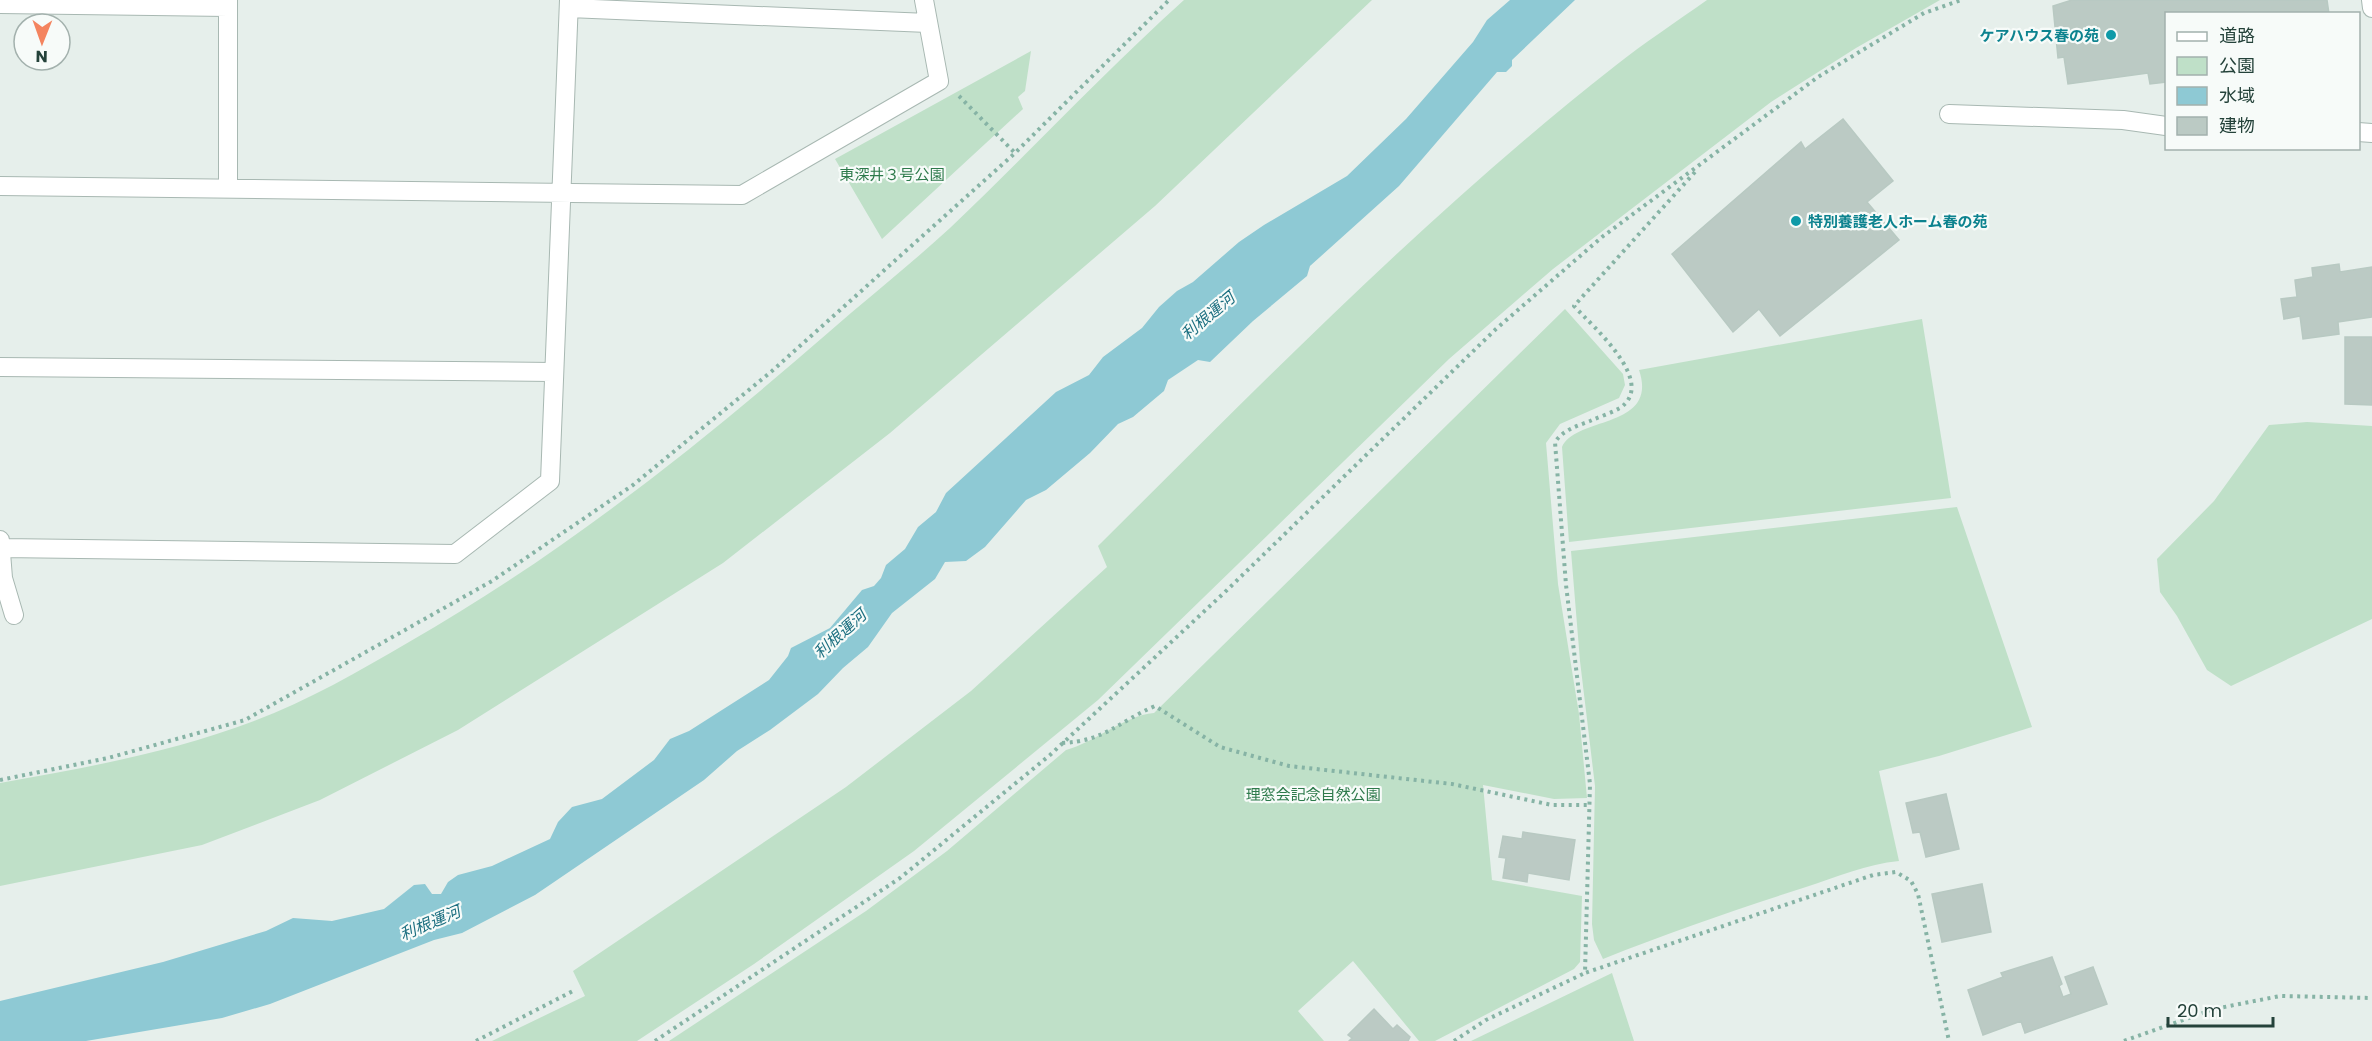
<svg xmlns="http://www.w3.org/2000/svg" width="2372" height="1041" viewBox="0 0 2372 1041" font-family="Poppins,'Noto Sans JP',sans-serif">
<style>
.green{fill:#bfe0c8}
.water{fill:#8ec9d4}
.building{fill:#bbcac4;stroke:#b8c9c2;stroke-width:1.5}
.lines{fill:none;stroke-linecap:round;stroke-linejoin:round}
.lane-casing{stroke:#a8b8b2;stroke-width:20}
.street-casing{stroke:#a8b8b2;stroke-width:20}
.path{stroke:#86b3a5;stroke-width:4;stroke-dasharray:3 4.5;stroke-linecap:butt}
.lane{stroke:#fff;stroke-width:18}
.street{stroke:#fff;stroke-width:18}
.culture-dot{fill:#0f9aa8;stroke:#f7fbf9;stroke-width:2}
.labels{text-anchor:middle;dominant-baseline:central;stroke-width:4.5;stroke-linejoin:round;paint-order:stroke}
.culture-label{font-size:15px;font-weight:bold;fill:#0d838f;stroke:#f7fbf9;text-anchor:end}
.park-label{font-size:15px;fill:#2d7a4b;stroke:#f7fbf9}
.water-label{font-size:16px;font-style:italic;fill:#1c6f80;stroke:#f7fbf9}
</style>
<rect width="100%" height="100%" fill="#e6efeb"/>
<path class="green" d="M1184,0H1372L1155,206L890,433L723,563L458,730L320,800L202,845L0,886V783C85,768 173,752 254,721C308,701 359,671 409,642C561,555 697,447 829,332C869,297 911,264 950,228C1029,153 1103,73 1184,0Z
M1707,0H1940L1856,48L1771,102L1553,269L1449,359L1098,700L914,851L754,964L637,1041H492L585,996L573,971L846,787L971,691L1107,567L1098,546C1265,380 1429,212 1615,66C1644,43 1676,22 1707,0Z
M1031,51L1025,91L1018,97L1023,109L882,239L835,159Z
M1565,309L1623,374L1625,385L1619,398L1560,424L1546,443L1558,584L1579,714L1587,798L1554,799L1483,785L1492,880L1582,896L1580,962L1574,969L1435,1041H1419L1353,961L1298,1011L1324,1041H669L866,911L947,851L1066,750C1096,742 1123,716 1154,713Z
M1922,319L1951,498L1569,542L1562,447C1576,416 1659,429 1639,370Z
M2307,422L2372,426V619L2231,686L2207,670L2177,616L2160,592L2157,559L2214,501L2269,425Z
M1957,507L2032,727L1939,756L1879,771L1899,861C1867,864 1836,877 1806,887C1738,909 1670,932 1603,959L1594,940L1592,924L1595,786L1580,661L1571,551Z
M1612,973L1634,1041H1471Z"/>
<path class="water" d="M1510,0H1575L1512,60V66L1506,72H1497L1399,186L1310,266L1307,276L1253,321L1210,362L1198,360L1168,380L1164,391L1133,417L1118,424L1090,453L1046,490L1026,500L985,547L966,561L945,562L935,579L892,613L868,647L843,668L818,694L770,730L737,751L704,780L535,895L462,933L434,940L270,1004L222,1018L86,1041H0V1001L163,962L266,931L293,918L332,921L384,909L414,885L425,884L432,894H441L448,882L458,875L492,866L550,839L558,822L572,807L602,799L654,760L670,739L689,731L769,680L788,656L791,648L830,628L862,590L874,586L881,578L886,565L905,549L918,527L936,512L946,493L1056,392L1089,375L1103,357L1142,328L1159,307L1177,291L1193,282L1239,242L1264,225L1347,176L1406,119L1473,42L1487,20Z"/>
<path class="building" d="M2072,0H2327L2329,14H2166V82L2150,84L2148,73L2068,84L2064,57L2058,58L2053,6Z
M1843,119L1893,181L1867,202L1899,240L1780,336L1759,309L1733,332L1672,254L1801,142L1805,149Z
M2339,264L2340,272L2372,267V317L2338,322L2339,334L2303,339L2300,316L2284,319L2281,299L2297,297L2295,280L2313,277L2312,268Z
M2345,337H2372V405L2345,404Z
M1946,794L1959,849L1926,857L1920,832L1913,833L1906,803Z
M1523,832L1575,840L1569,880L1528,873L1527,882L1503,878L1506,858L1499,857L1503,836L1522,839Z
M1982,884L1991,932L1942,942L1932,894Z
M2052,957L2062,984L2059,986L2063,997L2071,994L2065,977L2093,967L2107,1004L2025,1033L2021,1021L1983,1035L1968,990L2003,977L2001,973Z
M1374,1009L1393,1029L1397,1025L1410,1037L1408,1041H1349L1352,1038L1348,1035Z"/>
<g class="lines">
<g class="lane-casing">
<path id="lane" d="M1949,114L2123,120L2166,126
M2358,132L2372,133"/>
</g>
<g class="street-casing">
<path id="street" d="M2371,0L2372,8
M0,4L228,7
M569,8L928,23
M0,186L742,195L939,81L924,0
M228,187V0
M0,367L553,372
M0,540L3,578L14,615
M2,548L455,554L550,481L569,0"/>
</g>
<path class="path" d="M959,96L1015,153
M1695,172L1574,306C1592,326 1658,382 1620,408C1611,413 1599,417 1590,421C1577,426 1563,430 1555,442L1566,585L1590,784L1585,973L1873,875L1896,872L1911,881L1918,894L1949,1041
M1062,743C1105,741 1118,722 1155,706L1220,747L1289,766L1452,784L1552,805H1589
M0,780L108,758L245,720L492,581L633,485L772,371L1015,153L1169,0
M476,1041L573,991
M655,1041L900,878L1050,755L1225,592L1496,329L1602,237L1818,77L1924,13L1961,0
M1454,1041L1486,1020L1585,973
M2124,1041L2214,1009L2280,996L2372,998"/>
<use href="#lane" class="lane"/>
<use href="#street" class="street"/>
</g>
<g class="culture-dot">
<circle cx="2111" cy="35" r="6"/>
<circle cx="1796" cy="221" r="6"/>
</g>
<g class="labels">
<g class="culture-label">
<text x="2099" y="35">ケアハウス春の苑</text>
<text x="1808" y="221" text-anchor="start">特別養護老人ホーム春の苑</text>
</g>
<g class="park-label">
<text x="892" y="174">東深井３号公園</text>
<text x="1313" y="794">理窓会記念自然公園</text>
</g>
<g class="water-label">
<text transform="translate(1208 316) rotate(-40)">利根運河</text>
<text transform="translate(840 634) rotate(-42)">利根運河</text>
<text transform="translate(430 923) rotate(-23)">利根運河</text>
</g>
</g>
<rect x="2165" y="12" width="195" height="138" fill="#f7fbf9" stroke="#a3b1ad" stroke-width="1.5"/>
<rect x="2177" y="32" width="30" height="9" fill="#ffffff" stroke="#a3b1ad" stroke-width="1.5"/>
<text x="2219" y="42" font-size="18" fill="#24423a">道路</text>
<rect x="2177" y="57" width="30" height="18" fill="#bfe0c8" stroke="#a3b1ad" stroke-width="1.5"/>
<text x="2219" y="72" font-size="18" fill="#24423a">公園</text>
<rect x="2177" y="87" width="30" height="18" fill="#8ec9d4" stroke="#a3b1ad" stroke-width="1.5"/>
<text x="2219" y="102" font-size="18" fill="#24423a">水域</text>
<rect x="2177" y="117" width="30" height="18" fill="#bbcac4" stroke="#a3b1ad" stroke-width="1.5"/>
<text x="2219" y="132" font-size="18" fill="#24423a">建物</text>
<g transform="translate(42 42) rotate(181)"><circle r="28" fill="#f7fbf9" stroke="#a3b1ad" stroke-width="1.5"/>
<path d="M0-4.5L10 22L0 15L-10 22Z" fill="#f4845f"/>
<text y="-9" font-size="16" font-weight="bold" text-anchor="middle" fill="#24423a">N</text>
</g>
<path d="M2168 1017v9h105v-9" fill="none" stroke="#24423a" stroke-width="3"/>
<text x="2177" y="1017" font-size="18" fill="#24423a" stroke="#f7fbf9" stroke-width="4.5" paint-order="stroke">20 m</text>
</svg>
